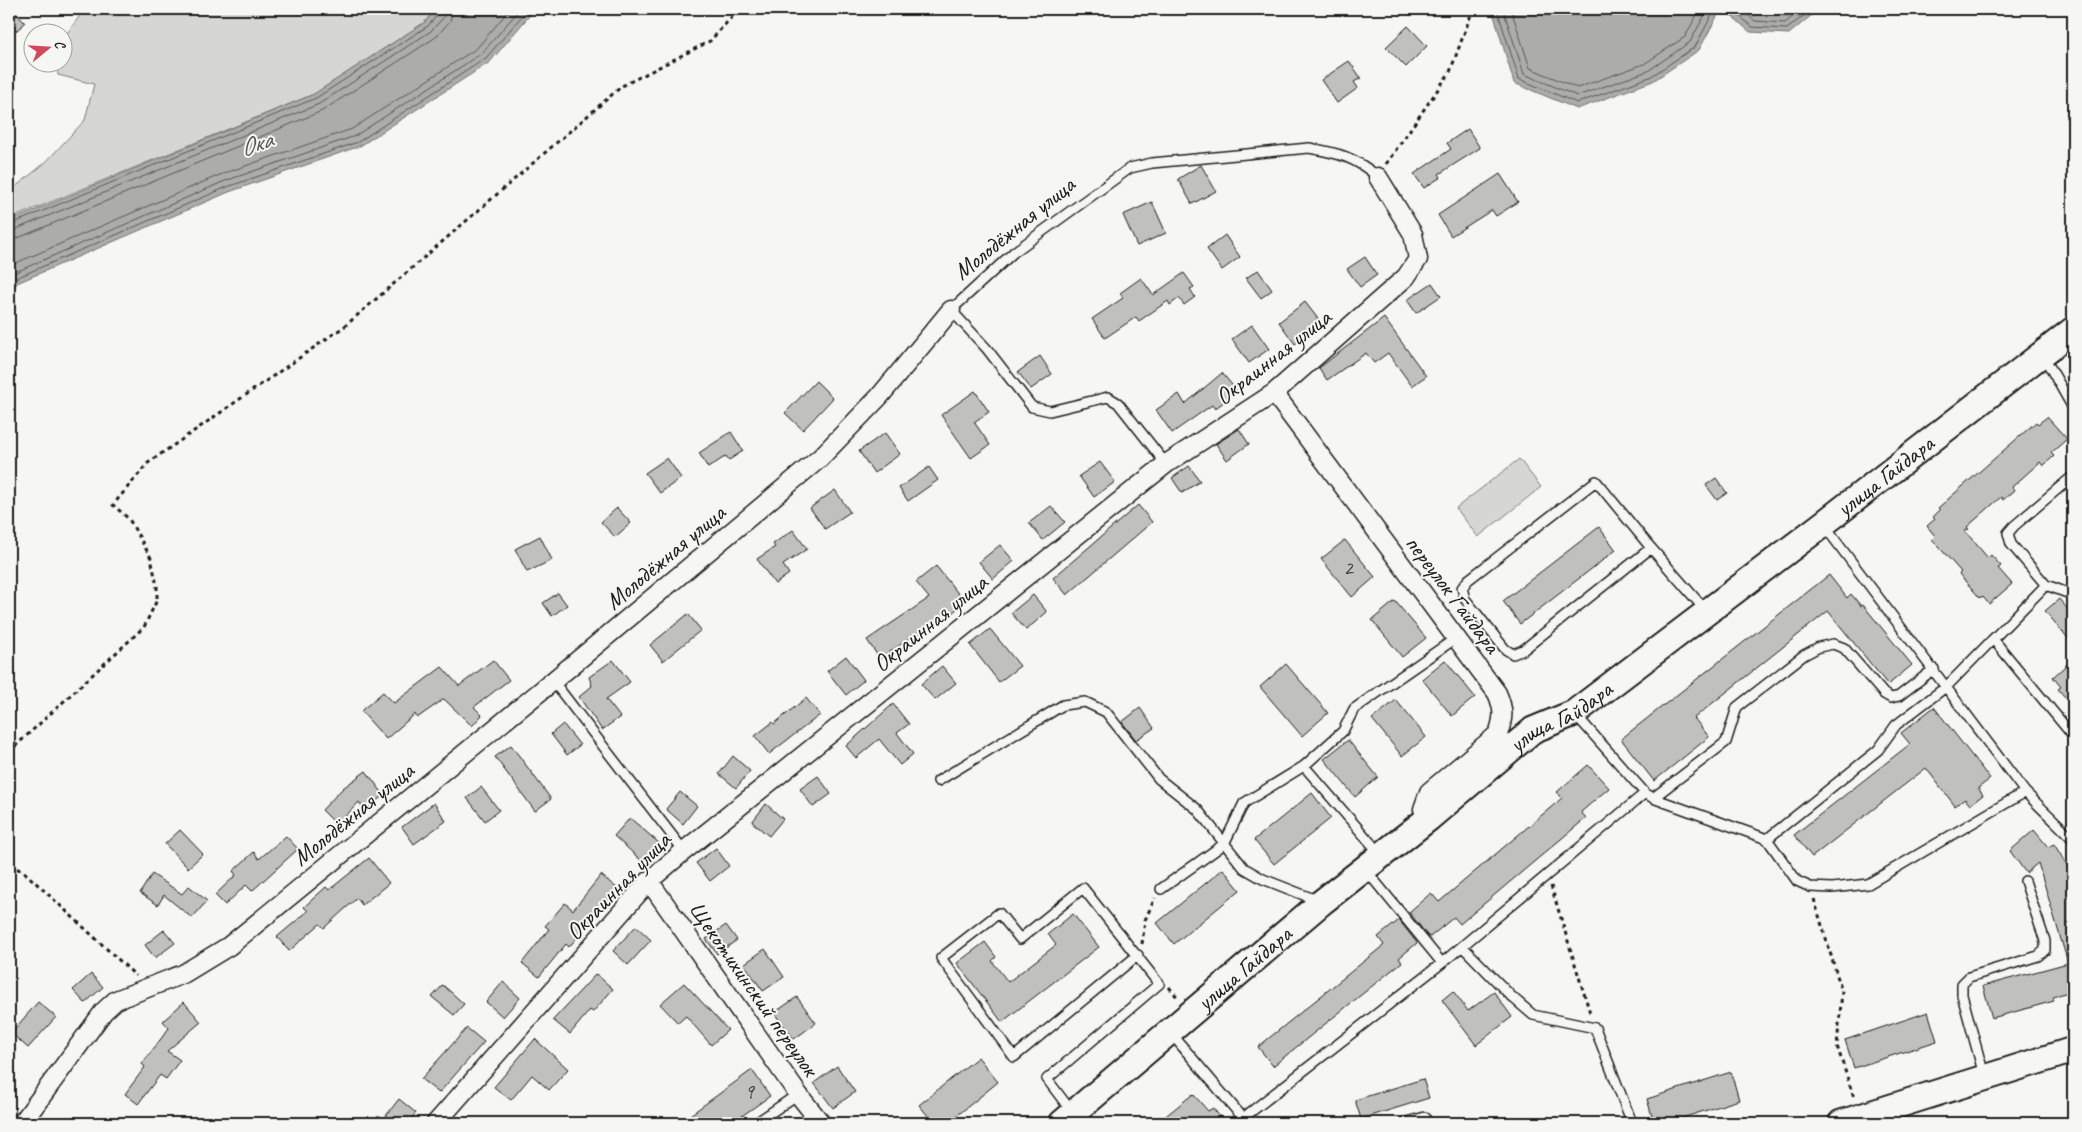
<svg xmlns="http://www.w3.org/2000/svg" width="2082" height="1132" viewBox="0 0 2082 1132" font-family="Caveat,sans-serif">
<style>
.green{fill:#d6d6d2;stroke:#797977}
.water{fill:#acaca9;stroke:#727271}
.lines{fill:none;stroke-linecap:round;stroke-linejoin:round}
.shore{stroke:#565654;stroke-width:1}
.building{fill:#c0c0bd;stroke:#1c1c1c}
.lane-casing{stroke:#1c1c1c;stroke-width:12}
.street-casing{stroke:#1c1c1c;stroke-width:21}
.secondary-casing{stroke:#1c1c1c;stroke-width:29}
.path{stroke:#1c1c1c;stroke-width:3;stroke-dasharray:4 4;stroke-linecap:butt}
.lane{stroke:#f6f6f2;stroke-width:9}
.street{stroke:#f6f6f2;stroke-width:18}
.secondary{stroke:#f6f6f2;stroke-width:25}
.labels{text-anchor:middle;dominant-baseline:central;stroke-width:4;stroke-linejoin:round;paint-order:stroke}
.number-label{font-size:21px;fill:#454544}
.street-label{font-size:24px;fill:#1c1c1c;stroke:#f6f6f2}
.water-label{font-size:25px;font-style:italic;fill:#565654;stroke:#f6f6f2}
</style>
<rect width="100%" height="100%" fill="#f6f6f2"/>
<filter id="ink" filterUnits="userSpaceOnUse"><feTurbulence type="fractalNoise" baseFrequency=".02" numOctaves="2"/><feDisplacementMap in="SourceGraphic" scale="10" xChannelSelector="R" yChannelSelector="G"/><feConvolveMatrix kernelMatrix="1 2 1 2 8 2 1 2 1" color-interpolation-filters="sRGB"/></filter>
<g filter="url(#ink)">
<path class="green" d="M83,9H435L425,22L314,94L9,219V192L45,163L85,120L94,84L58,75L57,63L62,62L63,39L84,10Z
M1519,459L1541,487L1478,537L1456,508Z"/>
<path class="water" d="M436,9H535L490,62L360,146L229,192L17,283L9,295V221L314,94L425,22Z
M1492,9H1721L1699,50L1653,81L1577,109L1514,83Z
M1724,9H1819L1789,34L1750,32Z"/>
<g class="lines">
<path class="shore" d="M1497,9L1519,79L1577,103L1650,77L1695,47L1715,9
M1503,9L1524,74L1577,96L1648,71L1690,42L1708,9
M1511,9L1530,68L1577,88L1644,64L1685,37L1700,9
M1732,9L1752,27L1787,29L1812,9
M1741,9L1755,21L1785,23L1802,9
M9,225L316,98L428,26L439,13V9
M9,232L319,104L431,31L444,17L446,9
M9,239L18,238L322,111L436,37L450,21L453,9
M9,266L222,174L352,129L477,48L510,9
M9,275L225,181L355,136L482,53L520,9
M9,286L16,278L227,187L358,142L486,58L528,9"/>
</g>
<path class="building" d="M9,9H12L25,23L9,37Z
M1408,26L1427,46L1406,67L1386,47Z
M1349,61L1361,78L1354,82L1358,88L1337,103L1321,80Z
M1468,129L1480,148L1439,174L1441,177L1424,188L1414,174L1451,149L1447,143Z
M1201,165L1216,191L1192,204L1178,179Z
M1500,174L1518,202L1496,216L1492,210L1451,236L1438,215Z
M1152,202L1166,233L1137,246L1123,215Z
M1225,235L1240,257L1222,270L1207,249Z
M1365,257L1377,275L1360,287L1347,269Z
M1258,270L1272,290L1261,298L1246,278Z
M1184,273L1194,287L1190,289L1195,297L1184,305L1179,298L1170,305L1168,301L1139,321L1136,317L1105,338L1092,319L1123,298L1120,293L1141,278L1153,295Z
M1432,283L1441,296L1416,313L1407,300Z
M1305,302L1322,324L1295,344L1279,322Z
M1384,318L1426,376L1412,386L1388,353L1374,363L1366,353L1327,380L1319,368Z
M1252,325L1269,349L1249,363L1232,339Z
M1040,356L1052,374L1031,389L1018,372Z
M1222,373L1237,391L1215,409L1212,405L1172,433L1156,410L1179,394L1185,404Z
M816,381L833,398L803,430L785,413Z
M975,391L989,412L974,422L990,445L971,458L941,415Z
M2047,417L2067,439L2051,453L2054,456L2043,466L2040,462L2012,487L2014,490L2003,500L2001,497L1967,527L1969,529L1965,531L1988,558L1991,555L2001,566L1998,568L2012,584L1989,604L1982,596L1980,598L1959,574L1961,572L1932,539L1935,536L1927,526L1935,519L1933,517L1940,510L1938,508L2036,422L2038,424Z
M1239,429L1249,444L1227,460L1216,444Z
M731,432L743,451L729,460L726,456L708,468L699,453Z
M885,433L900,454L874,473L859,451Z
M667,458L681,478L660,493L645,473Z
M1100,462L1115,482L1094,497L1079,476Z
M1189,466L1200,481L1182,493L1172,478Z
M929,467L938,480L908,501L899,488Z
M1716,478L1727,493L1717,500L1706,485Z
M835,490L850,512L825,529L810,508Z
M1138,505L1152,522L1067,595L1053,578Z
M1051,506L1065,522L1043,540L1029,523Z
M617,508L631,523L615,537L601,522Z
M1599,527L1616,550L1520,624L1503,601Z
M793,530L807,549L783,565L789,574L775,584L757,559L775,547L773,544Z
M540,536L552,560L527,572L515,549Z
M1345,540L1375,577L1352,597L1321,559Z
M1000,545L1014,561L993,579L979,562Z
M936,566L965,602L945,619L915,637L914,635L880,659L867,640L929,598L916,582Z
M1829,575L1847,598L1851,594L1861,606L1863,605L1912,665L1888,685L1828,611L1694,718L1709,737L1654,781L1621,739Z
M558,593L567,605L552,616L543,603Z
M1033,595L1047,612L1026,630L1011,613Z
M2059,599L2073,615V644L2045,611Z
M1395,601L1426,638L1402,657L1372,620Z
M688,614L701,630L663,661L650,645Z
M990,629L1020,666L999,682L970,645Z
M846,656L864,680L846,695L827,671Z
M2073,659V706L2058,689L2061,687L2053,677Z
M493,660L509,680L474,707L482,715L472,726L444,699L417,718L415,714L386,739L361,711L383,692L394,703L442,667L459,686Z
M613,660L630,682L606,699L620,717L602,730L579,697L592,686L589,677Z
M1445,660L1475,697L1452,716L1422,679Z
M1286,664L1328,713L1302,736L1260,687Z
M942,666L956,683L935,700L921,684Z
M806,698L820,715L769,754L755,736L773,722L774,724Z
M1396,700L1426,737L1402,756L1372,719Z
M893,704L909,724L897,733L913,754L900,765L879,739L856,758L846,746Z
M1934,707L1990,779L1978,788L1983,795L1970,805L1965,799L1955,806L1926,768L1812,857L1794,835L1910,744L1901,733Z
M1140,708L1154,728L1136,740L1122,722Z
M563,724L580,745L567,755L551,734Z
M1348,740L1378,777L1355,797L1324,759Z
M511,745L551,799L535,811L495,757Z
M733,756L750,771L736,788L719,774Z
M1588,765L1609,788L1581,812L1586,818L1460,924L1454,917L1430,937L1427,935L1409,912L1431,893L1439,902L1562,798L1557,792Z
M366,771L384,795L365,810L359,802L337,825L322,810L343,788Z
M818,776L831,794L813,807L800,789Z
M481,787L499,810L485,821L467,798Z
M680,792L697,806L683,824L666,809Z
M1312,793L1331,818L1274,864L1254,840Z
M434,803L446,821L414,844L402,827Z
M766,804L783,819L769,836L752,822Z
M630,818L659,843L643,862L614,836Z
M180,830L203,854L188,868L165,844Z
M2034,830L2048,847L2054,844L2067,865L2071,864L2073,871V990L2053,997L2054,1001L1992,1018L1983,986L2068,963L2038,863L2026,873L2010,851Z
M286,836L298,849L252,891L246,885L225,905L215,895L236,875L233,871L254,852L259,859Z
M716,848L729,866L710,881L696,863Z
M369,858L389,883L362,905L357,898L324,928L320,924L289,951L277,937L308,911L304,907L326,887L329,890Z
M1223,869L1240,890L1174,944L1157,923Z
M152,874L182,894L189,886L207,901L192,918L164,895L158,905L140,893Z
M601,875L618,889L569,947L566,944L539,977L522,963L549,929L545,926L565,903L573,910Z
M1073,914L1099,947L1002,1022L957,963L985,942L996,957L992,961L1008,982L1056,945L1048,934Z
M1399,920L1417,943L1399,958L1402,962L1273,1066L1258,1047L1384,945L1378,937Z
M726,925L737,940L717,954L706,939Z
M636,926L651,940L628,965L613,951Z
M164,930L175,943L155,958L145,945Z
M765,949L784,977L763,991L744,964Z
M91,974L103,987L85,1003L73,990Z
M596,974L613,989L593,1012L590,1010L570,1034L553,1020Z
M503,982L520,998L503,1017L486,1002Z
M684,983L728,1030L711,1045L686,1016L678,1023L660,1004Z
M443,985L464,1004L454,1015L432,997Z
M1453,991L1468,1011L1494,992L1512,1017L1476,1045L1442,1000Z
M797,997L816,1023L794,1039L774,1013Z
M38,1002L56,1017L28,1048L11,1033Z
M184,1002L201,1022L167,1051L180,1060L166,1079L160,1075L138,1104L125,1094L145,1067L142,1064L169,1028L163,1021Z
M1928,1012L1937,1041L1854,1068L1845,1040Z
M467,1028L484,1042L439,1093L421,1079Z
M535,1039L568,1069L549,1090L532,1075L511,1100L494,1087Z
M978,1057L998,1082L948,1123H934L919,1105Z
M837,1066L855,1092L833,1108L814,1083Z
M752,1070L770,1096L739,1118L732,1123H679Z
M1731,1072L1739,1100L1666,1123H1654L1647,1099Z
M1423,1079L1429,1098L1361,1119L1355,1100Z
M1193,1094L1208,1111L1213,1108L1225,1123H1157Z
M399,1099L416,1113L408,1123H393L385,1117Z"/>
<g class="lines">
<g class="lane-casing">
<path id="lane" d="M2043,355L2073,408
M1166,464L1118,403L1108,397L1050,411L1032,407L987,349L951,310L1014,252L1130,168L1152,163L1309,148C1338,153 1355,157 1378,177
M1823,524L2025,792L2073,839
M1651,548L1523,650L1513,654L1505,649L1465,599L1462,588L1468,580L1596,481L1651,548L1707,612
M2046,585L2073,595
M1993,639L2073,736
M553,681L684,851
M1576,715L1645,793L1653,798L1767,839L1878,750L1896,725L1947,686L2046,585L2011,544L2008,533L2014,526L2073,476
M1304,766L1381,855
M938,781L1063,705L1085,702L1106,712L1159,779L1197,809L1244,868L1263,879L1319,901
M1653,798L1726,742L1737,707L1804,655L1819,647L1833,644L1844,648L1884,694L1891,698L1899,696L1934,669
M1767,839L1797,881L1810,887L1832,888L1868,884L2025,792
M1365,869L1442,963L1645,793
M1161,889L1224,844L1244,803L1304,766L1343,731L1354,709L1456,638
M1462,946L1512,997L1533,1015L1595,1028L1632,1123
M1170,1032L1243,1118L1442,963
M1984,1075L1962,995V984L1969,977L2038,956L2045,950V941L2025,881
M1072,1112L1047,1079L1159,984L1083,888L1020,939L999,913L941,958L1014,1057L1138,955
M756,1123L798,1094
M1403,1123L1425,1117"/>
</g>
<g class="street-casing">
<path id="street" d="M1274,393L1497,693C1504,709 1504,718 1498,734L1429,792L1423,809L1429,818
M649,881L798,1094L821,1123
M22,1123L104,1011L116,1000L183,974L229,946L553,681L820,458L879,397L951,310
M436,1123L649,881L684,851L1166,464L1274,393L1406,277L1418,259L1413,234L1378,177"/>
</g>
<g class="secondary-casing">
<g id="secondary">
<path id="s1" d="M1062,1123L1322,902L1429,818L1533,730L1574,713L1823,524L2073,330"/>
<path d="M1841,1123L2073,1050"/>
</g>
</g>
<path class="path" d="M1386,164L1450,72L1473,9
M9,752L144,627L157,600V586L151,558L129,519L113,505L148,463L345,326L622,86L710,41L739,9
M9,867L22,870L136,976
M1551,886L1591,1016
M1814,899L1842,992L1837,1046L1854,1098
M1142,944L1145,920L1155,898
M1169,987L1178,998"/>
<use href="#lane" class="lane"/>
<use href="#street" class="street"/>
<use href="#secondary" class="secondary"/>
</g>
</g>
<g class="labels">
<g class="number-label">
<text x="1348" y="568">2</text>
<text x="749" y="1091">9</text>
</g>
<g class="street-label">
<text transform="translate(1014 228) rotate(-39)">Молодёжная улица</text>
<text transform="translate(1273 357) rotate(-38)">Окраинная улица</text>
<text stroke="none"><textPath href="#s1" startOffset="1049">улица Гайдара</textPath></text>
<text transform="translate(665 557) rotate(-40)">Молодёжная улица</text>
<text transform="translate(1453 594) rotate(53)">переулок Гайдара</text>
<text transform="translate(930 623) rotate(-39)">Окраинная улица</text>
<text stroke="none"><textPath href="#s1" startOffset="644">улица Гайдара</textPath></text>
<text transform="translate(353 814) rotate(-39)">Молодёжная улица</text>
<text transform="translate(618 886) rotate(-46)">Окраинная улица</text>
<text stroke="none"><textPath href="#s1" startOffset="239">улица Гайдара</textPath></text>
<text transform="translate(754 989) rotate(55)">Щекотихинский переулок</text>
</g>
<g class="water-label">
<text transform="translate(256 144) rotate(-19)">Ока</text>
</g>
</g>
<rect width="2082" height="1132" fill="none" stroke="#f6f6f2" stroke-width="30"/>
<rect x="15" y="15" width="2052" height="1102" fill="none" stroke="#1c1c1c" stroke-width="2" filter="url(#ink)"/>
<g transform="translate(48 48) rotate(72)"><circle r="24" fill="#f6f6f2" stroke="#9f9f9c"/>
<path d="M0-4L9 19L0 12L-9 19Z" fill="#d1495b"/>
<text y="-8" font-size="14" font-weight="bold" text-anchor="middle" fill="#1c1c1c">С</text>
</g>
</svg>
